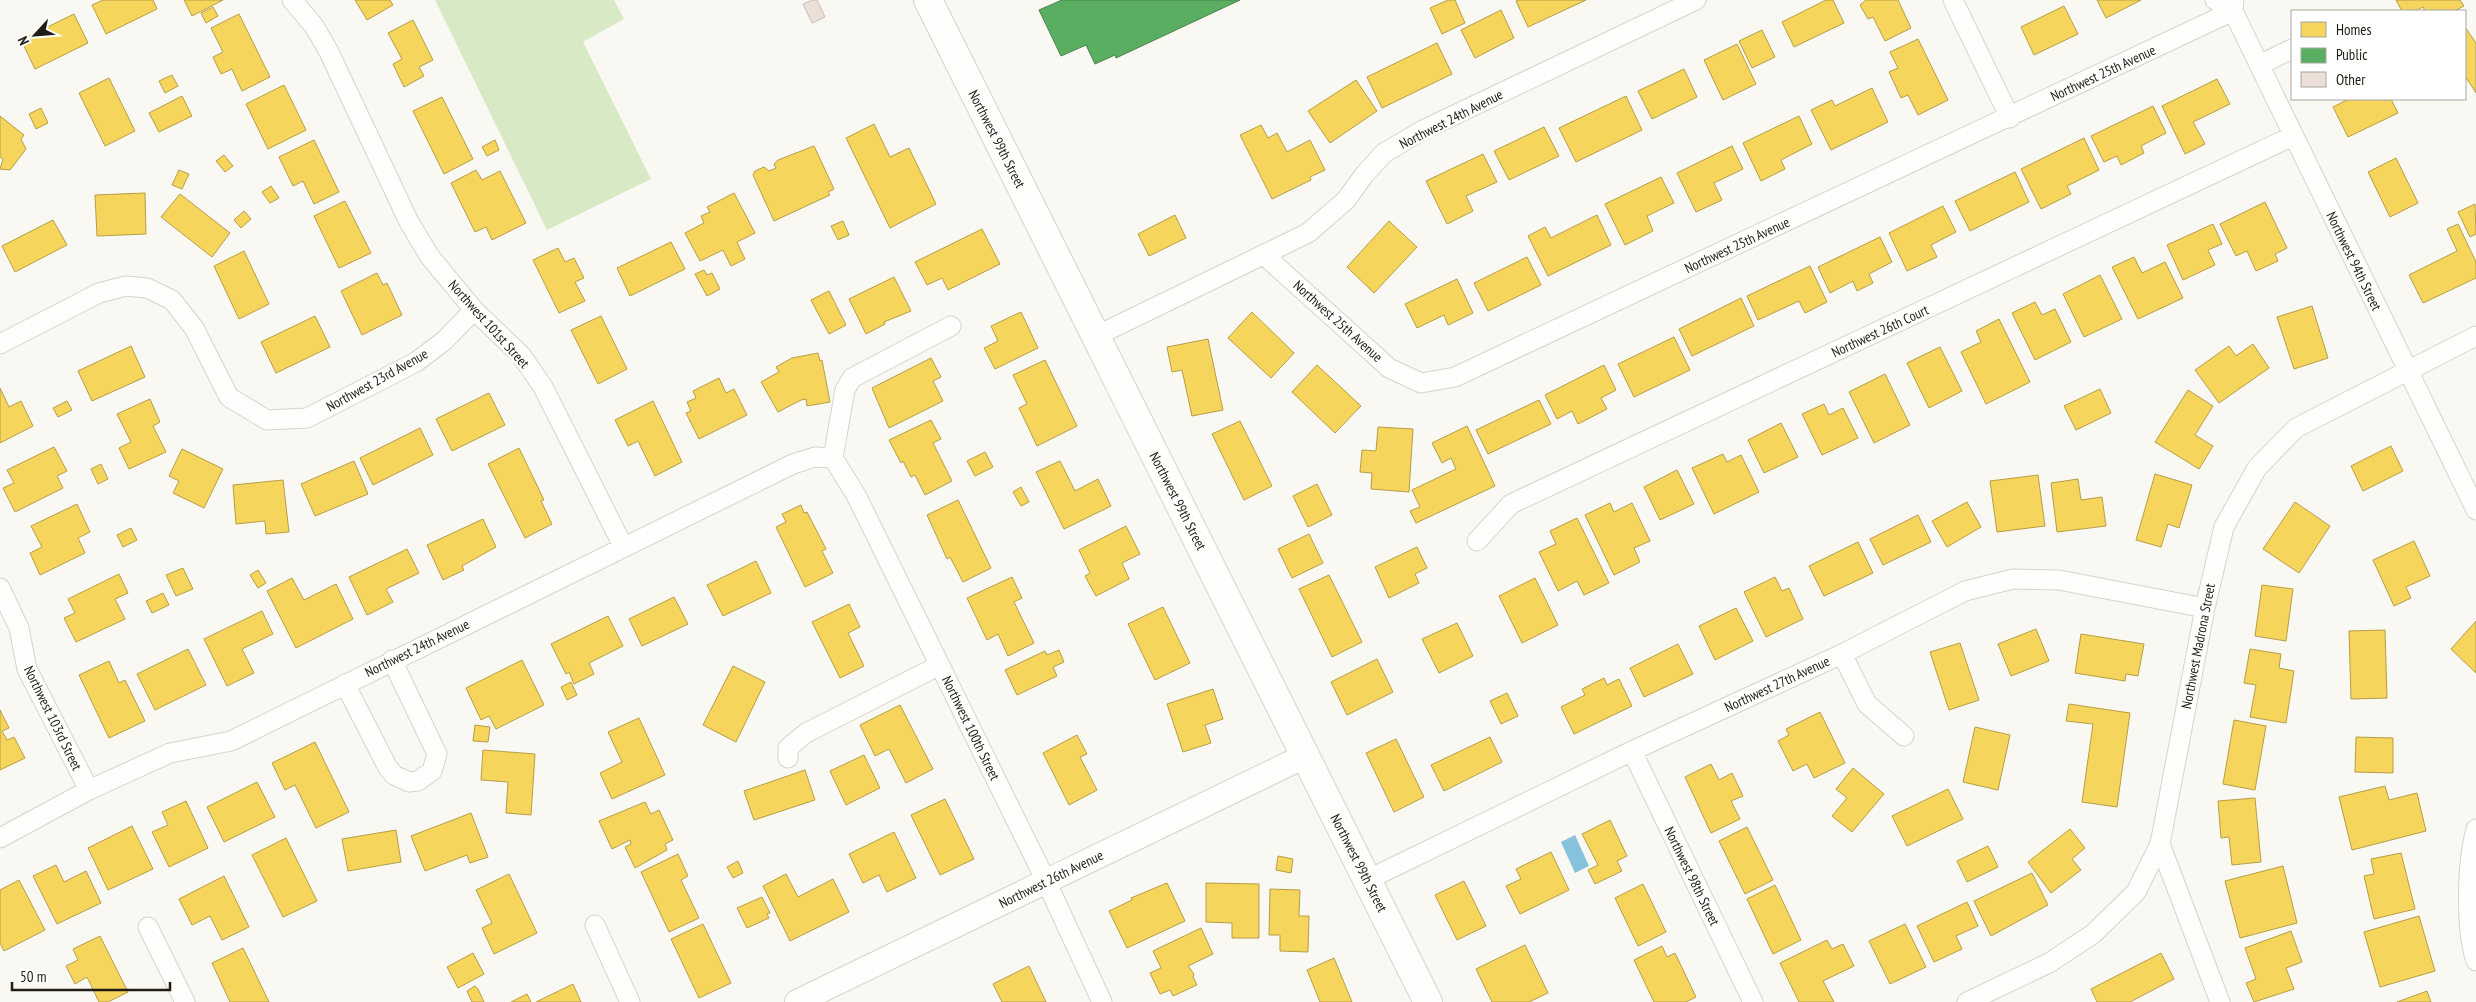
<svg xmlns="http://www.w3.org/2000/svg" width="2476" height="1002" viewBox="0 0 2476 1002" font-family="'PT Sans Narrow',sans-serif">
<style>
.green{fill:#d8eac5}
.water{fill:#86c2dc}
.homes{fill:#f6d55c;stroke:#b69e46}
.public{fill:#5aae61;stroke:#498249}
.building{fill:#ecdfd7;stroke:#c5bfb9}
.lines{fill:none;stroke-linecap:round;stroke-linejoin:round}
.minor-casing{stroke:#d6d3cb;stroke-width:21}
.tertiary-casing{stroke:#d6d3cb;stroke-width:26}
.secondary-casing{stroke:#d6d3cb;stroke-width:30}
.minor{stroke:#fefefd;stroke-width:19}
.tertiary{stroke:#fefefd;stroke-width:24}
.secondary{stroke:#fefefd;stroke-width:28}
.labels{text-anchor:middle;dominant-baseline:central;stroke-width:5;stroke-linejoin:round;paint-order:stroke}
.street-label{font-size:14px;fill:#211d12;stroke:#fff}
</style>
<rect width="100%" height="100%" fill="#faf8f2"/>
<path class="green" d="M435,0H614L624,19L583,42L651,179L547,230Z"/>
<path class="water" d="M1575,835L1589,866L1575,873L1561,842Z"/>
<path class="homes" d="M103,0H153L157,9L106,34L92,5Z
M184,0H223L192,16Z
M355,0H390L393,5L367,20Z
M1448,0H1455L1465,23L1442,34L1430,8Z
M1519,0H1586L1528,27L1516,1Z
M1826,0H1833L1844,23L1794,47L1782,22Z
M1866,0H1898L1911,28L1885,41L1873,17L1868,19L1860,5Z
M2097,0H2141L2106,18Z
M2396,0H2460L2464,6L2454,11H2425L2423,7L2415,11H2402Z
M2064,6L2078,34L2034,55L2021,27Z
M213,7L218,16L206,23L201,13Z
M1501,10L1514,38L1475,58L1461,30Z
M74,14L88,43L35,69L21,40Z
M239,14L270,77L242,91L232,69L221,74L213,57L223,52L211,28Z
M413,20L433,60L419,67L424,76L404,87L393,64L402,59L388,33Z
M2465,27L2476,43V93L2465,76Z
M1762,30L1775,57L1752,68L1739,41Z
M1918,39L1948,100L1918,115L1908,95L1901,98L1889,72L1898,68L1890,52Z
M1437,43L1452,74L1382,108L1367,77Z
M1737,44L1756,84L1723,100L1704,60Z
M1684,69L1697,97L1652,119L1638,91Z
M172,75L178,86L165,93L159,81Z
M109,78L135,131L105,146L79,93Z
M2217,79L2230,104L2193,122L2205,144L2185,154L2162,106Z
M1356,80L1377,111L1330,143L1308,111Z
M284,85L306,130L268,149L246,104Z
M1872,88L1888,122L1831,150L1811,110L1832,100L1835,106Z
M182,96L192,116L159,132L149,113Z
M1626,96L1642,130L1576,162L1559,128Z
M442,97L473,159L444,174L413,111Z
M2349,99H2391L2398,113L2348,137L2333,107Z
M2153,106L2166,133L2141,146L2144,153L2121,165L2117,156L2104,162L2091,136Z
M41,108L48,123L36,129L29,114Z
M0,116L24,135L21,139L26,149L10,170L0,169L3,159L0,157Z
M1799,116L1812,144L1781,160L1785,169L1761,181L1743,143Z
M874,124L890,157L909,148L936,204L890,228L846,138Z
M1261,125L1268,138L1277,133L1287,152L1310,140L1325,170L1310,177L1311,180L1272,199L1240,135Z
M1544,127L1559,156L1509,180L1494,151Z
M2084,138L2099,170L2067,186L2071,194L2041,209L2021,169Z
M314,140L339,192L314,204L303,181L293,186L279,157Z
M495,140L499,150L487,156L482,147Z
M814,146L834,189L828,192L830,195L774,221L753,175L755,171L764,167L769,171L776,168L774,164L778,160Z
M1732,146L1743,169L1714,183L1722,200L1696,212L1677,173Z
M1483,154L1497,182L1466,196L1473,211L1447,224L1426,181Z
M224,155L233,166L225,172L216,161Z
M2396,158L2418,203L2390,217L2368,172Z
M179,170L189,174L182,189L172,185Z
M476,170L482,180L500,171L526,223L492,240L486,227L475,232L451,183Z
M2015,172L2029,202L1970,231L1955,201Z
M1661,177L1674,203L1647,216L1653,231L1625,245L1605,204Z
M271,186L279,198L270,203L262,192Z
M145,193L146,234L97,236L95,195Z
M734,193L755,233L737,242L745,259L731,266L723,250L700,261L685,233L704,223L701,216L710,212L707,207Z
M180,194L230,233L212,257L161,217Z
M345,201L371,253L339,268L314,216Z
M2265,202L2287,248L2275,254L2278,261L2256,271L2247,251L2236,256L2220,224Z
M2475,204L2476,234L2470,237L2458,212Z
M1943,206L1956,232L1931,245L1937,257L1907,271L1889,233Z
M244,211L251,219L241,228L234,220Z
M1175,215L1186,238L1149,256L1138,234Z
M1597,215L1611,245L1548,276L1528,236L1545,227L1551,238Z
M53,220L67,245L15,272L2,246Z
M843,221L849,235L838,240L831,226Z
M1389,221L1417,247L1374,293L1347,267Z
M2213,224L2222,244L2208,250L2215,265L2183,280L2167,245Z
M2458,224L2476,262V278L2423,303L2409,275L2457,251L2447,229Z
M982,229L1000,264L948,290L942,278L927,285L915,262Z
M1880,237L1892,262L1869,274L1873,283L1857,291L1853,281L1830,293L1818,267Z
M671,242L685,269L630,296L617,268Z
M558,248L565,262L574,258L584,278L575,282L585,301L559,313L533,260Z
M244,251L269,304L239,319L214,266Z
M1527,257L1541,285L1488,311L1474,283Z
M2134,257L2142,273L2165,262L2183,298L2138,319L2112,267Z
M1810,266L1827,302L1805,313L1799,301L1758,320L1747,296Z
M704,270L707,275L712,273L720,289L707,296L695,274Z
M377,273L383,285L387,283L402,315L362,335L341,291Z
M2100,275L2122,319L2084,337L2063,294Z
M894,277L911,311L884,322L885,324L866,334L849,299Z
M1457,279L1473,313L1448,325L1444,315L1417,328L1405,304Z
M829,291L846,325L829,334L811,300Z
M1741,298L1754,326L1692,356L1679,329Z
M2035,302L2042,315L2055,309L2071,342L2035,360L2012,313Z
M2312,306L2328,358L2294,369L2277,317Z
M1021,312L1038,348L995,369L984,348L998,341L991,326Z
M1252,312L1294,353L1271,378L1228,338Z
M315,316L330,347L276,373L261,342Z
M601,316L627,369L598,384L571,330Z
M1999,319L2030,382L1986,404L1961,352L1981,342L1976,331Z
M1674,337L1690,370L1634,397L1618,364Z
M1208,339L1223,410L1192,416L1182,370L1172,372L1167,347Z
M2253,344L2269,368L2219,403L2195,370L2229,346L2236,356Z
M131,346L145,377L92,401L78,371Z
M1940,347L1962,391L1929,408L1907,363Z
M818,353L820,361L822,360L830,402L807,406L806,399L801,400L778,412L761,382L779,372L776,367L792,358Z
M931,358L941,377L933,381L943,401L889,428L872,388Z
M1045,360L1077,426L1037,446L1019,408L1027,404L1013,375Z
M1317,365L1361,406L1335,433L1292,392Z
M1604,365L1616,390L1601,398L1607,409L1578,424L1572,411L1557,419L1545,395Z
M1885,374L1910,425L1874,443L1849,392Z
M719,378L726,393L734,389L747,415L699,439L686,413L691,411L687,402L696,398L693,391Z
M0,388L9,407L21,401L33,426L0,443Z
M2100,389L2111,413L2076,430L2064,406Z
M2188,390L2213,406L2195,435L2213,446L2199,469L2155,442Z
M489,393L505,425L452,451L436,419Z
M150,399L160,422L153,426L166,452L129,469L119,448L131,442L117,414Z
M1539,400L1551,424L1488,454L1476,430Z
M67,401L72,410L58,417L53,408Z
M653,401L682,462L655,476L638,441L628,446L615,420Z
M1824,404L1829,415L1843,408L1858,438L1822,455L1802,414Z
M931,420L941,439L933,443L952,481L925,495L915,475L911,477L903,461L901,463L889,440Z
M1240,421L1272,486L1244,500L1212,434Z
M1781,423L1798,457L1764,473L1748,440Z
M1467,426L1495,486L1416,523L1410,511L1420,507L1412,490L1456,469L1451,458L1442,463L1432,443Z
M1378,427L1413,429L1409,492L1371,489L1372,473L1360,472L1362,450L1376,451Z
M420,428L433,455L373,485L360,458Z
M2391,446L2403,471L2363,491L2351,466Z
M54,447L67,471L57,476L63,488L15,512L3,488L14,483L7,470Z
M519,448L544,500L541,501L552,524L525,538L488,464Z
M182,449L223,469L204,508L173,493L179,481L169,476Z
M985,452L993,467L975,476L967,461Z
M1723,454L1727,462L1741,455L1759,492L1714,514L1692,468Z
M354,461L368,494L315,516L301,484Z
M1060,461L1075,491L1098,479L1111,506L1064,529L1036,472Z
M101,464L108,479L98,484L91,469Z
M1677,470L1694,504L1660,520L1644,487Z
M2155,474L2192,485L2179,528L2168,524L2161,547L2136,540Z
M2038,475L2045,526L1997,532L1990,481Z
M2078,479L2081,500L2102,497L2106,526L2057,532L2051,483Z
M283,480L289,532L266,534L265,521L236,524L233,485Z
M1317,484L1332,515L1308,527L1293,496Z
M1021,487L1029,502L1021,506L1013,492Z
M958,500L991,568L963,582L950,557L947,559L927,515Z
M1967,502L1981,527L1947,547L1932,521Z
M2295,502L2330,526L2299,573L2263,549Z
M1610,503L1614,512L1632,503L1650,541L1634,548L1640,562L1614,575L1585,515Z
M77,504L90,532L78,538L85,553L40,575L30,553L42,547L31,526Z
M801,505L804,513L807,512L826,549L822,551L833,573L805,587L776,527L786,522L782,514Z
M1918,515L1931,542L1883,565L1870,539Z
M1577,518L1609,583L1584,595L1577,581L1558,591L1539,552L1556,544L1550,531Z
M483,519L496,547L462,566L464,570L443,580L427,545Z
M1126,526L1140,554L1122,563L1129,579L1096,596L1085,576L1090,573L1079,550Z
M131,528L137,540L123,547L117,535Z
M1309,534L1323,563L1292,578L1278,549Z
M2414,541L2430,576L2406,587L2411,598L2394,606L2373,560Z
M1858,542L1873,573L1824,596L1809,566Z
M1417,547L1427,568L1415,574L1419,583L1389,598L1375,567Z
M407,549L419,573L386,589L393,602L367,615L349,577Z
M756,561L771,593L723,616L707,585Z
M183,568L193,589L176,596L166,575Z
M258,570L266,583L258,588L250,575Z
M119,574L128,593L115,599L125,619L76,642L64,618L75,613L68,599Z
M1329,575L1362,642L1332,657L1299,589Z
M1012,577L1022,598L1014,602L1034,643L1008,656L998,634L987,640L967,598Z
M1775,577L1782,591L1789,588L1803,619L1766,637L1744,592Z
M292,578L304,600L336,584L353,619L296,648L267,591Z
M1535,578L1558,625L1522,643L1499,596Z
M2262,585L2293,589L2286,641L2255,636Z
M163,593L169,605L152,613L146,601Z
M674,597L688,624L642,646L629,619Z
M849,604L860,627L848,633L864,666L840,678L812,622Z
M1163,607L1190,663L1155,680L1128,624Z
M1736,608L1753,641L1715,660L1699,626Z
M262,611L273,634L242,649L254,673L227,686L204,639Z
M608,616L623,646L589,663L594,674L574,684L569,672L566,674L551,644Z
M2476,621V673L2451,649Z
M1457,623L1473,656L1439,673L1422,639Z
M2036,629L2049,661L2011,676L1998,644Z
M2385,630L2387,698L2351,699L2349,631Z
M2081,634L2144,644L2138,676L2126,674L2125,681L2075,673Z
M1960,643L1979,700L1949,710L1930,652Z
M1678,644L1693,674L1644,697L1630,668Z
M188,649L206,685L155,710L137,674Z
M2250,649L2281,654L2279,668L2294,671L2286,723L2250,717L2256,685L2244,683Z
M1059,650L1064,662L1053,667L1057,676L1017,695L1005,670L1045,651L1047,655Z
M1377,659L1393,692L1347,715L1331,682Z
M522,660L544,705L496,729L489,716L481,720L466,688Z
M109,661L119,683L125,680L145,721L109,738L79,675Z
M733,666L765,682L736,742L703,725Z
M1604,678L1607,685L1619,679L1632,706L1574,734L1561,707L1585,695L1582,689Z
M571,682L577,695L567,700L561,687Z
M1213,689L1223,719L1205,725L1211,743L1183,752L1167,704Z
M1507,693L1518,716L1501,724L1490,701Z
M2069,704L2130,713L2117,807L2082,802L2093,724L2066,721Z
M900,705L933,769L906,783L889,749L875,756L860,725Z
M0,710L9,728L2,731L7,740L14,737L25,758L0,770Z
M1820,712L1845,763L1814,778L1807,764L1793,771L1778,741L1789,735L1786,729Z
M639,718L665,775L612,799L600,773L622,762L608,732Z
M2234,720L2266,726L2255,790L2223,784Z
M475,725L490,727L488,742L473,741Z
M1975,727L2010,735L1998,790L1963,782Z
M1077,735L1087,754L1080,757L1097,790L1069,805L1043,753Z
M1490,737L1502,762L1444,791L1431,765Z
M2356,737L2393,738V773L2355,772Z
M1396,739L1424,797L1394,812L1366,753Z
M315,742L349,812L316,828L295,785L285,790L272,763Z
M483,750L535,754L531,815L506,813L508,782L481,780Z
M864,755L880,788L846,805L830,771Z
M1711,764L1719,780L1732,773L1743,796L1731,801L1740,819L1711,833L1685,777Z
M1853,768L1884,794L1852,832L1832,816L1847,798L1836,789Z
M805,770L815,800L754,820L744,791Z
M257,782L275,817L224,842L207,807Z
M2385,786L2389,800L2417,793L2426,831L2352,850L2339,797Z
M1948,789L1963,819L1907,846L1892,816Z
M2255,798L2261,862L2232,865L2229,837L2221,838L2218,801Z
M945,799L974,859L940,875L911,815Z
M186,801L208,848L169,867L152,832L168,825L162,812Z
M645,802L651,814L659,810L673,840L665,844L667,850L635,868L625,847L631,844L630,840L612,849L599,821Z
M471,813L488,857L470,863L467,855L425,871L411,836Z
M1610,820L1627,856L1617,861L1622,871L1595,884L1588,870L1598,865L1582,834Z
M132,826L153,869L108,890L88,848Z
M1747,827L1773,880L1745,894L1719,841Z
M2070,829L2085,848L2072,859L2081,870L2051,893L2028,862Z
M396,830L401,862L348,871L342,839Z
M894,832L916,878L887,892L879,875L863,883L849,854Z
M286,838L317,901L283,917L252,855Z
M1988,846L1998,867L1967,882L1957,861Z
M1551,852L1569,890L1520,914L1506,886L1521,879L1516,869Z
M2401,853L2415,909L2374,919L2364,876L2374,874L2371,859Z
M678,854L688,876L681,880L699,918L669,932L641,872Z
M1278,856L1293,859L1291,873L1276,870Z
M738,861L743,873L733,878L727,867Z
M56,865L64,882L86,871L101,903L57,924L33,876Z
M2283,866L2297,923L2240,938L2225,881Z
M2032,873L2048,905L1991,936L1974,901Z
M509,874L537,933L494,954L482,928L492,923L476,890Z
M786,874L798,897L833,879L849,912L790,941L763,886Z
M224,876L249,927L222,940L210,916L192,925L179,899Z
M19,880L45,930L4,951L0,943V890Z
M1464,881L1486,926L1457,940L1435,895Z
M1167,883L1185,921L1127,948L1109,911L1132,900L1131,898Z
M1206,883L1259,884V938H1232V923L1206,922Z
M1643,884L1666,932L1638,946L1615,898Z
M1775,885L1801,940L1773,954L1747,899Z
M1270,889L1300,890L1299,916H1309L1308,952L1280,951V935H1269Z
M762,897L770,913L767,914L769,918L747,928L737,908Z
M1967,902L1978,926L1956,936L1962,949L1934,962L1917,926Z
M2419,916L2435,971L2380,987L2364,932Z
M703,924L731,983L699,998L671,939Z
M1905,924L1926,967L1890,984L1869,941Z
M1201,928L1213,954L1188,966L1194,974L1193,977L1197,985L1173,996L1170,990L1160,994L1150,973L1161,968L1153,951Z
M2291,931L2302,962L2286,968L2294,989L2254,1002L2246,983L2256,979L2245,948Z
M100,936L128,992L108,1002H99L87,977L75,984L66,966L78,960L73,949Z
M1827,940L1832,949L1843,944L1854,966L1823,981L1834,1002H1799L1780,963Z
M1525,945L1548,993L1529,1002H1492L1476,969Z
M1662,946L1667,957L1675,953L1696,997L1686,1002H1654L1634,960Z
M243,948L269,1002H230L212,963Z
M473,953L484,974L458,988L447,967Z
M2161,953L2174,979L2130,1002H2097L2091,989Z
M1334,958L1352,1002H1320L1307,970Z
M1029,966L1046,1002H1002L993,984Z
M573,984L581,1002H536Z
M475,986L478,989L484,1002H472L467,991Z
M2427,991L2431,1002H2397Z
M527,994L531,1002H511Z"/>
<path class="public" d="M1062,0H1240L1116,58L1115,55L1095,64L1086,45L1061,56L1039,10Z"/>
<path class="building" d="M812,0H817L825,17L812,23L803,4Z"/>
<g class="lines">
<g class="minor-casing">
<path id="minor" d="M292,0L314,26L329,52L409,222L430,257L474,310L521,355L543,387L623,546
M1953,0L2010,118
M2215,0L2233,11
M2234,0L2233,11L2476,510
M2259,65L2292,49
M1264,255L1389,368L1421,383L1455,377L2233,11
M1096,336L1308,233L1346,200L1364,175L1384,153L1423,130L1696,0
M0,344L99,293L126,286L147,288L172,300L194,328L229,397L267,420L307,418L416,362L444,341L474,310
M833,458L856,495L1046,881L1102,1002
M833,458L845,390L852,378L951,326
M1477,541L1511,504L2293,136
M0,588L19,628L27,669L89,790
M1842,654L1867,704L1904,736
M345,684L388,768L394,775L409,782L418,781L432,771L437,754L392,660
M1632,751L1753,1002
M788,758V748L806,733L940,665
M2476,829C2467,862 2465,928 2476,961
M0,838L89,790L170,753L231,741L793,464L815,457L833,458
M1367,880L1632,751L1842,654L1965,591L2013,579L2059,580L2205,608
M595,925L630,1002
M148,927L185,1002
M1967,1002L2049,963L2093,934L2136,892L2160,844
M2220,1002L2160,844L2205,608L2224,527L2257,468L2296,428L2476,336"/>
</g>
<g class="tertiary-casing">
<path id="tertiary" d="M797,1002L1305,756"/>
</g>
<g class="secondary-casing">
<path id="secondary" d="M928,0L1428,1002"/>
</g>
<use href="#minor" class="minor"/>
<use href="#tertiary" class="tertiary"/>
<use href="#secondary" class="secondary"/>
</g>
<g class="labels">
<g class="street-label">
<text transform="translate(2103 73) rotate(-25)">Northwest 25th Avenue</text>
<text transform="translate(1451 119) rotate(-27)">Northwest 24th Avenue</text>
<text transform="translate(997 139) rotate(63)">Northwest 99th Street</text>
<text transform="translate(1737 245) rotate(-25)">Northwest 25th Avenue</text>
<text transform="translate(2354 261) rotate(64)">Northwest 94th Street</text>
<text transform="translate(1338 321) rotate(42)">Northwest 25th Avenue</text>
<text transform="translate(489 324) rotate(48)">Northwest 101st Street</text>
<text transform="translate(1880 331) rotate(-25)">Northwest 26th Court</text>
<text transform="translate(377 380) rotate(-29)">Northwest 23rd Avenue</text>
<text transform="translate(1178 501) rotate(63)">Northwest 99th Street</text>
<text transform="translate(2198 646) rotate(-79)">Northwest Madrona Street</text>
<text transform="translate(417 648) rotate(-26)">Northwest 24th Avenue</text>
<text transform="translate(1777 684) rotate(-25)">Northwest 27th Avenue</text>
<text transform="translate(53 718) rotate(64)">Northwest 103rd Street</text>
<text transform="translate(971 728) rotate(64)">Northwest 100th Street</text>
<text transform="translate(1359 863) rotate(63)">Northwest 99th Street</text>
<text transform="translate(1692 876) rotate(64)">Northwest 98th Street</text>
<text transform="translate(1051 879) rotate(-26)">Northwest 26th Avenue</text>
</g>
</g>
<rect x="2291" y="10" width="175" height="90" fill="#ffffff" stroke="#a6a5a0"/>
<rect x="2301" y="22" width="25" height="15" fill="#f6d55c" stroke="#a6a5a0"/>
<text x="2336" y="35" font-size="15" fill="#211d12">Homes</text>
<rect x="2301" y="48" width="25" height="15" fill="#5aae61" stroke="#a6a5a0"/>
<text x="2336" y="60" font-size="15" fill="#211d12">Public</text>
<rect x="2301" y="72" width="25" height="15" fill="#ecdfd7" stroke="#a6a5a0"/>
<text x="2336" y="85" font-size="15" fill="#211d12">Other</text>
<g transform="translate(35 35) rotate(244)" stroke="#ffffff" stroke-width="4" paint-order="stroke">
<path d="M0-4L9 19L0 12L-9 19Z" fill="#211d12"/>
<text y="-8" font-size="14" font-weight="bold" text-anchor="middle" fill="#211d12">N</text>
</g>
<path d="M12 982v8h158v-8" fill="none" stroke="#211d12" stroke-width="2.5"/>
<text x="20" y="982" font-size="15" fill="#211d12" stroke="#ffffff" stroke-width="4" paint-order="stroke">50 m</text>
</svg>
